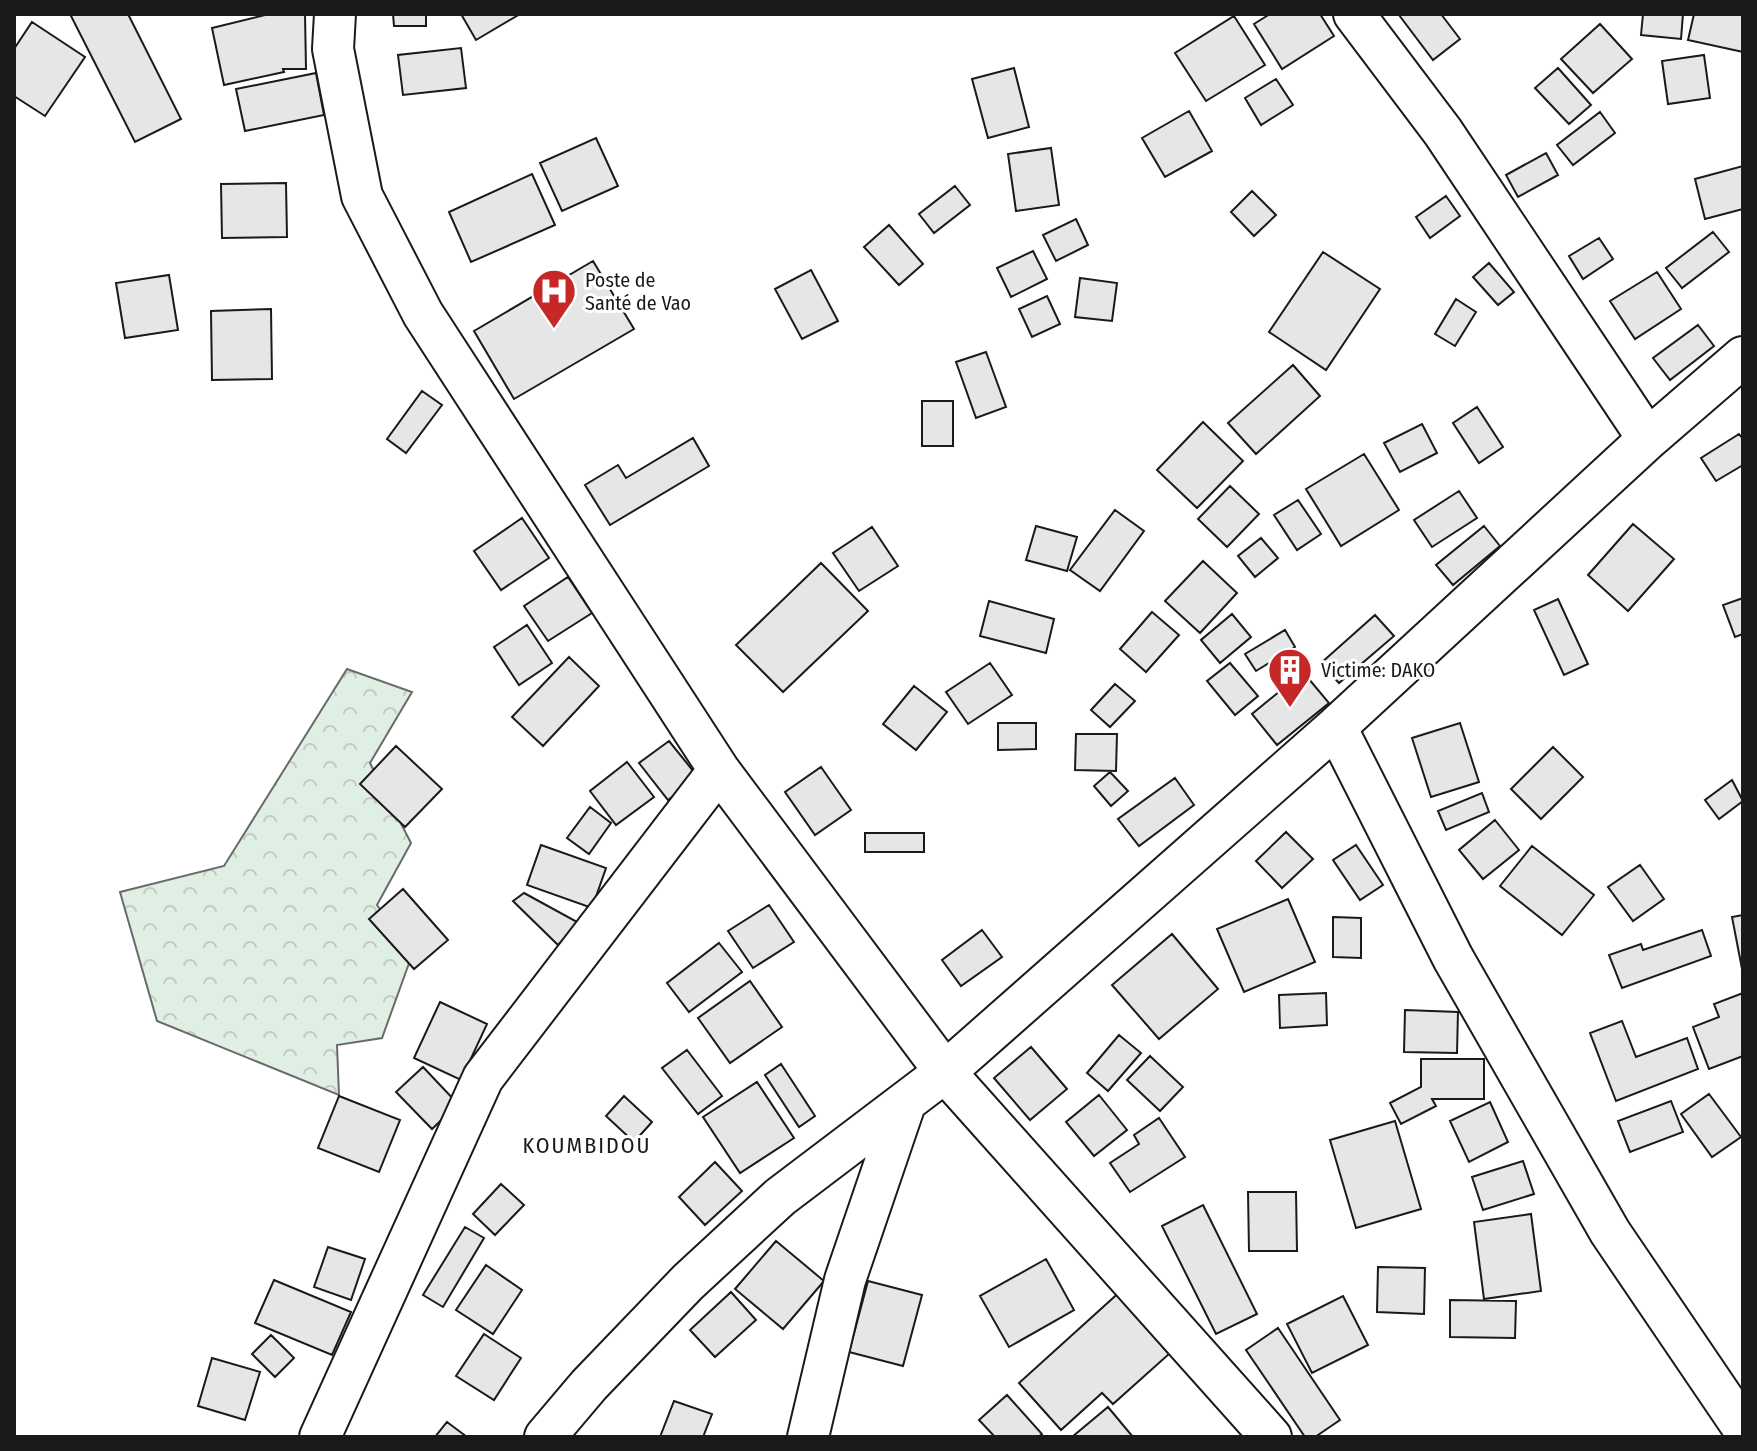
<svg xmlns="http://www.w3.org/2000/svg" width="1757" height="1451" viewBox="0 0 1757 1451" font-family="'Fira Sans Condensed',sans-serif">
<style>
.forest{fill:url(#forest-crowns);stroke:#6a6a6a;stroke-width:2}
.building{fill:#e6e6e6;stroke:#1a1a1a;stroke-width:2}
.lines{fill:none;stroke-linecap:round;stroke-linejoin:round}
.minor-casing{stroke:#1a1a1a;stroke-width:44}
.minor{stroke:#fff;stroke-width:40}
.labels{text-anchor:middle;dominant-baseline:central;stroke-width:6;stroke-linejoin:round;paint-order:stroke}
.poi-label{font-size:20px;fill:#1a1a1a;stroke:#fff;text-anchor:start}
.neighbourhood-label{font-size:22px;letter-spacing:2px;fill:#1a1a1a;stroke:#fff}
</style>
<defs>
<pattern id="forest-crowns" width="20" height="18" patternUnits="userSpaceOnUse" patternTransform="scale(2)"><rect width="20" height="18" fill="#e0efe3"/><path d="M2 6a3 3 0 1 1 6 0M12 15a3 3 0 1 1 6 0" fill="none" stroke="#c0ccc2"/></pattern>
</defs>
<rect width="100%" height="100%" fill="#fff"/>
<path class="forest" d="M347,669L412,692L370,763L411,843L377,905L412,955L382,1038L337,1045L339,1095L157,1021L120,892L224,866Z"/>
<path class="building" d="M70,14H128L181,119L135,142Z
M269,14H305L306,69H283L284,72L224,85L212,28Z
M393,14H426V26H394Z
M461,14H520L476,40Z
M1270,14H1320L1334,36L1282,69L1254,24Z
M1441,14L1460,39L1433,60L1399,15Z
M1643,14H1683L1681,39L1641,35Z
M1694,14H1743V52L1688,40Z
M1234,16L1265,65L1206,101L1175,53Z
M32,22L85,57L45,116L14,96V49Z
M1600,24L1632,59L1593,93L1561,59Z
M461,48L466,88L403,95L398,55Z
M1704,55L1710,98L1668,104L1662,61Z
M1014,68L1029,127L988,138L972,79Z
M1558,68L1591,105L1569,124L1535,88Z
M316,73L324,115L245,131L236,89Z
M1276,79L1293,105L1261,125L1245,98Z
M1189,111L1212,151L1165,177L1142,138Z
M1600,112L1615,133L1573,165L1557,145Z
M596,138L618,186L562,211L540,163Z
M1051,148L1059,205L1016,211L1008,154Z
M1546,153L1558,175L1518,197L1506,175Z
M1743,166V209L1705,219L1695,179Z
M532,174L555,225L471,262L449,212Z
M286,183L287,237L222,238L221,184Z
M955,186L970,205L934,233L919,214Z
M1252,191L1276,215L1254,236L1231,212Z
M1446,196L1460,216L1430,238L1416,217Z
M1076,219L1088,245L1056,261L1043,235Z
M889,225L923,264L899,285L864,247Z
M1713,232L1729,252L1682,288L1666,268Z
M1599,238L1613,259L1583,279L1569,256Z
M1033,251L1047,279L1011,297L997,268Z
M1323,252L1380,289L1326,370L1269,332Z
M593,261L634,329L514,399L474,331Z
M1489,263L1514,292L1498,305L1473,277Z
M811,270L838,321L802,339L775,289Z
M1657,272L1681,309L1635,339L1610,301Z
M169,275L178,330L125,338L116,283Z
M1080,278L1117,283L1112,321L1075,317Z
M1047,296L1060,324L1032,337L1019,309Z
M1456,299L1476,312L1455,346L1435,334Z
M271,309L272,379L212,380L211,311Z
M1698,325L1714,346L1670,380L1653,358Z
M986,352L1006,407L976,418L956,362Z
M1293,365L1320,396L1256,454L1228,423Z
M422,391L442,405L406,453L387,439Z
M922,401H953V446H922Z
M1477,407L1503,447L1479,463L1453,423Z
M1203,422L1243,461L1197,508L1157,470Z
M1422,424L1437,453L1400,472L1384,443Z
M1739,434L1743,439V465L1716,481L1701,458Z
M693,438L709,466L610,525L585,485L618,465L626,478Z
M1364,454L1399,510L1341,546L1306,489Z
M1230,486L1259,514L1227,547L1198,519Z
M1459,491L1477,518L1432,547L1414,520Z
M1298,500L1321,534L1297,550L1274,515Z
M1115,510L1144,531L1100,591L1070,570Z
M522,518L549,558L501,590L474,551Z
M1633,524L1674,559L1628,611L1588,575Z
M1036,526L1077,537L1067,571L1026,560Z
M1484,526L1500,546L1453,585L1436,565Z
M872,527L898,566L859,591L833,553Z
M1261,538L1278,558L1255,577L1238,556Z
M1203,561L1237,593L1200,633L1165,601Z
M821,563L868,611L783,692L736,645Z
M568,577L592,613L548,641L524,606Z
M1743,598V634L1735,637L1723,605Z
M1558,599L1588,664L1564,675L1534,610Z
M989,601L1054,619L1046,653L980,636Z
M1152,612L1179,635L1146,672L1120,649Z
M1232,614L1251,637L1220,663L1201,640Z
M1375,615L1394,636L1339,683L1321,663Z
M527,625L552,663L519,685L494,647Z
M1285,630L1295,647L1256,671L1245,654Z
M569,657L599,686L543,746L512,717Z
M990,663L1012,695L968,724L946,692Z
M1230,663L1258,696L1235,715L1207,681Z
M1303,672L1329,703L1277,745L1252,714Z
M1115,684L1135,701L1110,727L1091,710Z
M914,686L947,712L916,750L883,724Z
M998,723H1036V749L998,750Z
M1460,723L1479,782L1431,797L1412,738Z
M1076,734H1117L1116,771L1075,770Z
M669,741L698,777L668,800L639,763Z
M396,746L442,789L405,827L360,784Z
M1553,747L1583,777L1541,819L1511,789Z
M627,762L654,797L616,825L590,791Z
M821,767L851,810L815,835L785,792Z
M1110,772L1128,791L1111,806L1094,786Z
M1175,778L1194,805L1139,846L1118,819Z
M1732,780L1743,801L1719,819L1705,800Z
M1482,793L1489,812L1446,830L1438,811Z
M590,807L611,823L589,854L567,838Z
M1495,820L1519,850L1483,879L1459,850Z
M1286,832L1313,859L1282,888L1256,861Z
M865,833H924V852H865Z
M541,845L606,868L592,908L527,885Z
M1356,845L1383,885L1360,900L1333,860Z
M1532,846L1594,895L1562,935L1500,886Z
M1640,865L1664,899L1633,921L1608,887Z
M403,889L448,940L414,969L369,919Z
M524,893L579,923L558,945L513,901Z
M1288,899L1315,962L1244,992L1217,929Z
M769,905L794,942L753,968L728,931Z
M1743,915V974L1732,917Z
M1333,917L1361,918V958L1333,957Z
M982,930L1002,957L961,986L942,960Z
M1702,930L1711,956L1622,988L1609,955L1641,944L1643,950Z
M1172,934L1218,989L1159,1039L1112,985Z
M719,943L742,972L689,1012L667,983Z
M750,981L782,1027L730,1063L698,1018Z
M1326,993L1327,1025L1280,1028L1279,995Z
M1743,993V1056L1709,1069L1693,1027L1719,1017L1714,1004Z
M440,1002L487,1024L461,1080L414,1058Z
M1405,1010L1458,1012L1457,1053L1404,1052Z
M1622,1021L1636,1057L1687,1038L1698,1069L1616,1101L1590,1033Z
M1119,1035L1141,1053L1108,1091L1087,1073Z
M1031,1047L1067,1089L1030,1120L994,1078Z
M687,1050L722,1096L698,1114L662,1068Z
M1150,1056L1183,1087L1160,1111L1127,1080Z
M1421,1059H1484V1099H1432L1436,1106L1401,1124L1390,1103L1421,1087Z
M781,1064L815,1116L799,1127L765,1075Z
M423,1067L458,1104L432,1129L396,1092Z
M757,1082L794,1138L740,1173L703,1117Z
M1709,1094L1741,1137L1712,1157L1681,1114Z
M1099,1095L1127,1130L1094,1156L1066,1122Z
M339,1096L400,1120L379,1172L318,1148Z
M624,1096L652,1122L634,1142L606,1116Z
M1671,1101L1683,1132L1630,1152L1618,1121Z
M1490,1102L1508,1142L1469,1162L1450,1121Z
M1159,1118L1185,1157L1130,1192L1110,1163L1139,1144L1134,1135Z
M1395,1121L1421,1209L1356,1228L1330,1140Z
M1523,1161L1534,1194L1483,1210L1472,1177Z
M715,1162L742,1191L705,1225L679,1197Z
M501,1184L524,1205L495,1235L473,1214Z
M1248,1192H1296L1297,1251H1249Z
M1203,1205L1257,1314L1216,1334L1162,1226Z
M1531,1214L1541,1291L1484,1299L1474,1222Z
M465,1227L484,1238L443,1307L423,1295Z
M776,1241L824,1281L783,1329L735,1289Z
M328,1247L365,1259L351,1300L314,1287Z
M1046,1259L1074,1310L1009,1347L980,1296Z
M486,1265L522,1290L493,1334L456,1310Z
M1378,1267L1425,1268L1424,1314L1377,1312Z
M274,1280L351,1312L332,1355L255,1323Z
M868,1281L922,1295L903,1366L849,1352Z
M1123,1289L1166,1337L1159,1342L1169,1354L1113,1404L1102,1393L1061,1430L1019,1383Z
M731,1292L756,1320L715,1357L690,1330Z
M1343,1296L1368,1345L1312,1373L1287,1324Z
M1450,1300L1516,1301L1515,1338L1450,1337Z
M1278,1328L1340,1420L1315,1437H1305L1246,1350Z
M484,1334L521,1358L494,1400L456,1376Z
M271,1335L294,1358L275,1377L252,1354Z
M212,1358L260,1372L245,1420L198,1406Z
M1007,1395L1042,1434L1038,1437H995L979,1420Z
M674,1401L712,1414L703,1437H660Z
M1108,1407L1133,1437H1072Z
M447,1422L467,1437H435Z"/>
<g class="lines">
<g class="minor-casing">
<path id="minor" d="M335,14L333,49L362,196L423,314L719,770L945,1072L1271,1437
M1354,14L1443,132L1648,439
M1336,727L1453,958L1610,1232L1743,1428
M320,1437L483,1078L719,770
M545,1437L589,1385L688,1282L780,1197L945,1072L1336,727L1648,439L1743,357
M808,1437L845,1280L905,1104"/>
</g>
<use href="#minor" class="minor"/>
</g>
<defs>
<g id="hospital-pin" transform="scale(2.3)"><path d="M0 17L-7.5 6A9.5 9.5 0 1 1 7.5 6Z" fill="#c62828" stroke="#fff"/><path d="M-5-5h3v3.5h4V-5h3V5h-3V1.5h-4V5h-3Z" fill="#fff"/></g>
<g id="building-pin" transform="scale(2.3)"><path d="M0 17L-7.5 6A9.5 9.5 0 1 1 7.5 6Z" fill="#c62828" stroke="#fff"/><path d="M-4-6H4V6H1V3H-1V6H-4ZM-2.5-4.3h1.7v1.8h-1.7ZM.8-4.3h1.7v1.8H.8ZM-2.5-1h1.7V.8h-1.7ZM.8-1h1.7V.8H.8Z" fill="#fff"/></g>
</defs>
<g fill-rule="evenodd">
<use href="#hospital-pin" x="554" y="291"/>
<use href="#building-pin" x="1290" y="670"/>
</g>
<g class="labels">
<g class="poi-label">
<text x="585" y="280">Poste de<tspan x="585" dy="23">Santé de Vao</tspan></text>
<text x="1321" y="670">Victime: DAKO</text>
</g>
<g class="neighbourhood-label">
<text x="587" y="1145">KOUMBIDOU</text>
</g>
</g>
<rect width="1757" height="1451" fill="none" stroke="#1a1a1a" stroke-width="32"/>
</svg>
